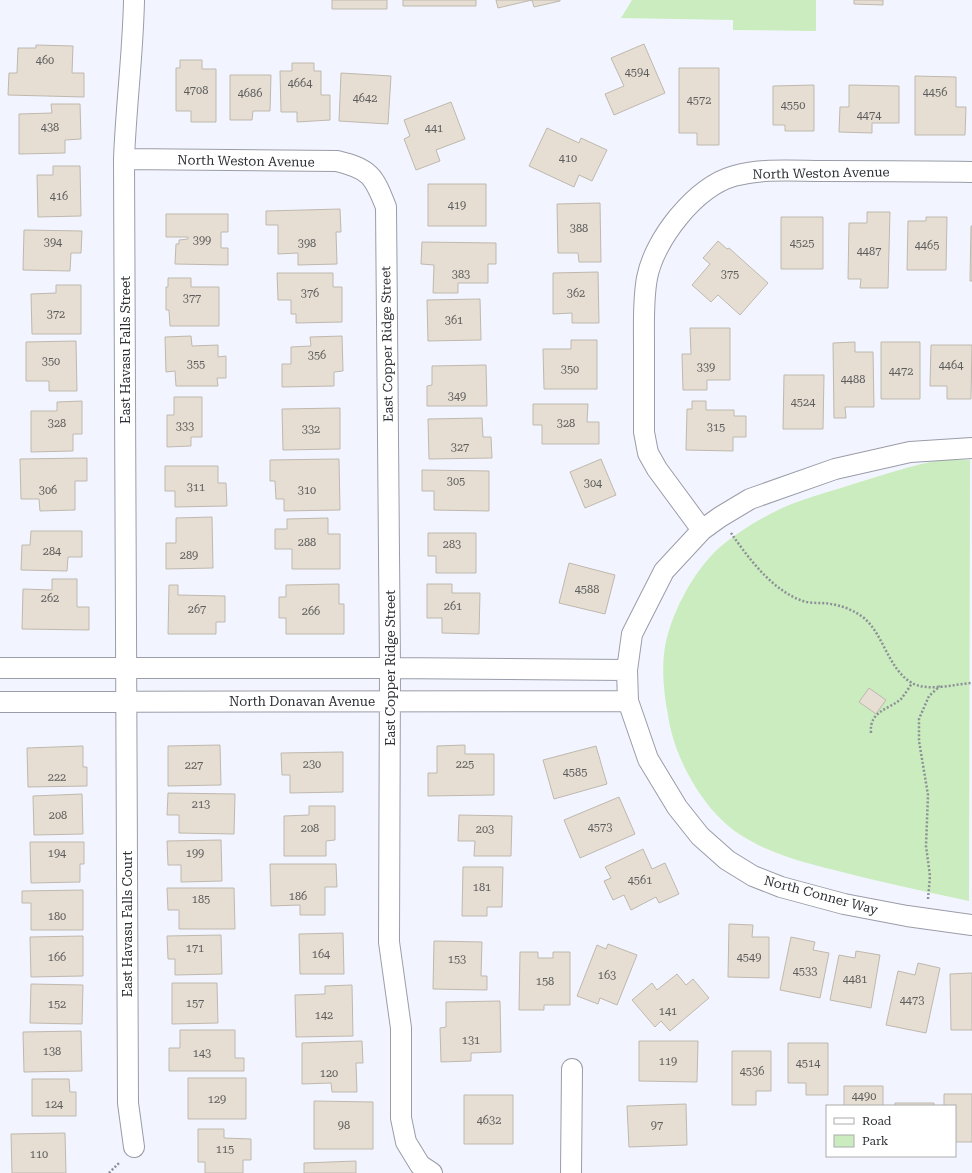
<svg xmlns="http://www.w3.org/2000/svg" width="972" height="1173" viewBox="0 0 972 1173" font-family="'Roboto Serif',serif">
<style>
.green{fill:#caecbe}
.building{fill:#e6ded3;stroke:#bfb8ae}
.lines{fill:none;stroke-linecap:round;stroke-linejoin:round}
.minor-casing{stroke:#9a9da8;stroke-width:22}
.path{stroke:#8d9097;stroke-width:2.5;stroke-dasharray:2 2;stroke-linecap:butt}
.minor{stroke:#fff;stroke-width:20}
.labels{text-anchor:middle;dominant-baseline:central;stroke-width:3;stroke-linejoin:round;paint-order:stroke}
.number-label{font-size:11px;fill:#5c5c5c}
.street-label{font-size:13px;fill:#2e3034;stroke:#fff}
</style>
<rect width="100%" height="100%" fill="#f2f5ff"/>
<path class="green" d="M632,0H816V31L733,30V20L621,18Z
M945,459L970,460L969,901C924,891 879,882 834,870C801,862 768,853 739,834C703,810 674,758 668,715C664,695 662,674 664,654C668,618 693,571 719,548C734,535 753,523 770,514C794,501 822,494 847,486C879,476 912,465 945,459Z"/>
<path class="building" d="M332,0H387V9H332Z
M403,0H476V6H403Z
M496,0H560V1L534,7L532,0L498,8Z
M854,0H883V5L854,4Z
M644,44L665,93L614,115L605,94L624,86L611,58Z
M36,45L73,46L72,73H84V97L8,95L9,73H17L18,48H36Z
M180,60H202V69H216V122H191V111H176V68H180Z
M292,63H314V71H321V95H330V120L297,122V112H281L280,71H292Z
M679,68H719V145H697V133H679Z
M341,73L391,76L388,124L339,121Z
M230,75H271L270,111H253L252,120H230Z
M915,76L956,77V107H966L965,135H915Z
M814,85V131H785V125H773V86Z
M849,85L899,86V123H872V133L839,132L840,107H849Z
M451,102L465,139L436,150L440,161L416,170L404,139L410,136L404,120Z
M51,104H80L81,139L65,140V153L19,154V114L52,113Z
M547,128L579,143L581,138L607,150L592,181L579,175L574,187L529,166Z
M53,166H80L81,216L38,217L37,175H53Z
M428,184H486V226H428Z
M600,203L601,262H579L578,253H558L557,204Z
M340,209L341,232H336L337,264L298,265V253L278,254V225H266V211Z
M867,212H890L888,288H860L861,279H848L849,223H867Z
M166,214H228V232H221V248H228V265L175,264L176,244H179V240L188,239V237H166Z
M781,217H823V269H781Z
M926,217H947L946,270H907L908,221H926Z
M971,226H972V281H970Z
M24,230L82,231L81,253H71L70,271L23,270Z
M718,241L727,249L729,248L768,283L740,315L718,295L711,302L692,285L710,264L703,258Z
M422,242L496,243V264H488V283H458V293H433L434,265L421,264Z
M598,272L599,323H572V313L553,314V273Z
M277,273H333V287H342V322L296,323V314H291V300H278Z
M168,278H191V287H219V326H170L169,310H166V287H168Z
M56,285H81V334H32L31,294L56,293Z
M480,299L481,340L428,341L427,300Z
M690,328H730V380H707V390H683L682,354H691Z
M191,336L192,346L218,345V357L226,356V378H217L218,386H176L175,371L166,372L165,337Z
M342,336L343,371L334,372V386L282,387V364H291V347L311,346L310,337Z
M571,340H597V389H544L543,349H571Z
M76,341L77,391H49V381H26V342Z
M855,342V352H873L874,407H845L846,418H834L833,343Z
M881,342H920V399H881Z
M931,345H972L971,399H947V386H930Z
M486,365L487,406H427V386L432,385V366Z
M784,375H824L823,429H783Z
M174,397H202V437H191V446L167,447V415H174Z
M82,401V434H73V451L31,452V411H57V402Z
M692,401H706V410H734V416H746V437H733V451L686,450L687,409H692Z
M533,404H588L587,422H599V444H542V425H533Z
M340,408V449L283,450L282,409Z
M482,418L483,437H491L492,458L429,459L428,419Z
M87,458V481H75V510L40,511L39,499H21L20,459Z
M339,459L340,510L284,511V499H276L275,481H270V460Z
M601,459L616,495L585,508L570,472Z
M165,466H218V483H226L227,506L175,507V491H165Z
M422,470L489,471V511L434,510V491H422Z
M212,517L213,568L166,569V543H176V518Z
M328,518V534H340V569H292V549H275V529H287V519Z
M31,531H82V557H68L67,571L21,570L22,545H30Z
M428,533H476V573H436V556H428Z
M569,563L615,575L605,614L559,603Z
M52,579H77V607H89V630L22,629L23,589L52,590Z
M339,584V604H344V634H286V618H279V597H286V585Z
M427,584H452V593H480L479,634L442,633V618H427Z
M169,585H178V595L225,596V622H216V634H168Z
M869,688L886,700L876,714L859,702Z
M220,745L221,785L168,786V746Z
M465,745V754H494V795L428,796V773H437V746Z
M83,746V767H87V786L28,787L27,748Z
M596,746L607,784L554,799L543,760Z
M343,752V792L290,793V775H282L281,753Z
M168,793L235,794L234,834L179,833V815H167Z
M82,794L83,834L34,835L33,796Z
M619,797L635,834L580,858L564,820Z
M309,806H335V840L326,841V856H284V816L309,815Z
M459,815L512,816L511,856H474L475,841H458Z
M221,840L222,881L181,882V865H168L167,841Z
M30,842H84V864H80V882L31,883Z
M643,849L652,869L665,863L679,894L659,903L656,897L631,910L624,895L613,900L604,881L611,878L605,867Z
M270,864H336L337,887H325V915H300V905L271,906Z
M463,867H503L502,907H487V916H462Z
M167,888H234L235,929H179V910H168Z
M83,890V930H31V903H22V891Z
M729,924L753,925L752,937H769V978L728,977Z
M343,933L344,974H300L299,934Z
M221,935L222,974L175,975V959H168L167,936Z
M83,936V976L31,977L30,937Z
M791,937L815,942L813,950L829,953L820,998L780,990Z
M434,941L482,942L481,976H487V990L433,989Z
M608,944L637,955L617,1005L600,998L598,1004L577,996L597,945L606,949Z
M856,951L880,955L871,1008L830,1000L839,955L855,958Z
M520,952H538V958H553V952H570V1005H544V1010H519Z
M918,963L940,968L926,1033L886,1025L898,971L915,975Z
M972,973V1030H951L950,974Z
M677,974L686,985L693,979L709,998L670,1031L661,1021L655,1027L632,1000L652,983L657,990Z
M172,983H217L218,1023L172,1024Z
M31,984L83,985L82,1024L30,1023Z
M352,985L353,1036L296,1037L295,995L325,994V986Z
M500,1001L501,1052L471,1053V1061L441,1062L440,1028L446,1027V1002Z
M180,1030H235V1058H244V1071H169V1048H180Z
M81,1031L82,1071L24,1072L23,1032Z
M362,1041L363,1063H356L357,1092H332L331,1083L302,1084V1043Z
M639,1041H698L697,1082L639,1081Z
M788,1043H828V1095H806V1083H788Z
M732,1051H771V1091H756V1105H732Z
M188,1078H246V1119H188Z
M32,1079H69L70,1092H76V1116H32Z
M844,1086H883V1106H844Z
M944,1094H972V1142H955V1106H944Z
M464,1095H513V1144H464Z
M314,1101L373,1102V1149H314Z
M895,1103H934V1106H895Z
M686,1104L687,1145L629,1147L627,1106Z
M198,1129H224V1138L251,1139V1160H243V1173H205V1162H198Z
M65,1133L66,1173H12L11,1134Z
M356,1161V1173H304V1163Z"/>
<g class="lines">
<g class="minor-casing">
<path id="minor" d="M134,0C133,53 126,106 124,159L128,1103L134,1147
M124,159L337,161C370,169 374,176 386,207L390,668L389,942L401,1028V1118L406,1142L420,1165L432,1173
M972,448L910,452L835,469L750,499L720,517L702,530L664,571L632,634L627,670L628,701L648,759L677,807L700,836L727,860L753,876L781,887L844,904L907,916L972,925
M702,530L657,469L648,453L644,432C644,403 644,374 644,344C644,322 643,300 647,278C654,240 695,187 734,176C763,168 794,171 824,171C873,171 923,171 972,172
M0,668H390L627,670
M0,702L628,701
M571,1173L572,1069"/>
</g>
<path class="path" d="M731,533C749,559 773,591 803,601C809,603 816,603 822,603C837,604 851,608 864,618C884,635 888,669 912,683C928,692 955,684 972,683
M871,733C869,711 888,710 901,699C905,694 909,688 912,683
M928,899L930,876L926,846L928,795L919,741V719L929,696L940,686
M109,1173L120,1162"/>
<use href="#minor" class="minor"/>
</g>
<g class="labels">
<g class="number-label">
<text x="45" y="60">460</text>
<text x="637" y="72">4594</text>
<text x="300" y="83">4664</text>
<text x="196" y="90">4708</text>
<text x="935" y="92">4456</text>
<text x="250" y="93">4686</text>
<text x="365" y="98">4642</text>
<text x="699" y="100">4572</text>
<text x="793" y="105">4550</text>
<text x="869" y="115">4474</text>
<text x="50" y="127">438</text>
<text x="434" y="128">441</text>
<text x="568" y="158">410</text>
<text x="59" y="196">416</text>
<text x="457" y="205">419</text>
<text x="579" y="228">388</text>
<text x="202" y="240">399</text>
<text x="53" y="242">394</text>
<text x="307" y="243">398</text>
<text x="802" y="243">4525</text>
<text x="927" y="245">4465</text>
<text x="869" y="251">4487</text>
<text x="461" y="274">383</text>
<text x="730" y="274">375</text>
<text x="310" y="293">376</text>
<text x="576" y="293">362</text>
<text x="192" y="298">377</text>
<text x="56" y="314">372</text>
<text x="454" y="320">361</text>
<text x="317" y="355">356</text>
<text x="51" y="361">350</text>
<text x="196" y="364">355</text>
<text x="951" y="365">4464</text>
<text x="706" y="367">339</text>
<text x="570" y="369">350</text>
<text x="901" y="371">4472</text>
<text x="853" y="379">4488</text>
<text x="457" y="396">349</text>
<text x="803" y="402">4524</text>
<text x="57" y="423">328</text>
<text x="566" y="423">328</text>
<text x="185" y="426">333</text>
<text x="716" y="427">315</text>
<text x="311" y="429">332</text>
<text x="460" y="447">327</text>
<text x="456" y="481">305</text>
<text x="593" y="483">304</text>
<text x="196" y="487">311</text>
<text x="48" y="490">306</text>
<text x="307" y="490">310</text>
<text x="307" y="542">288</text>
<text x="452" y="544">283</text>
<text x="52" y="551">284</text>
<text x="189" y="555">289</text>
<text x="587" y="589">4588</text>
<text x="50" y="598">262</text>
<text x="453" y="606">261</text>
<text x="197" y="609">267</text>
<text x="311" y="611">266</text>
<text x="312" y="764">230</text>
<text x="465" y="764">225</text>
<text x="194" y="765">227</text>
<text x="575" y="772">4585</text>
<text x="57" y="777">222</text>
<text x="201" y="804">213</text>
<text x="58" y="815">208</text>
<text x="600" y="827">4573</text>
<text x="310" y="828">208</text>
<text x="485" y="829">203</text>
<text x="57" y="853">194</text>
<text x="195" y="853">199</text>
<text x="640" y="880">4561</text>
<text x="482" y="887">181</text>
<text x="298" y="896">186</text>
<text x="201" y="899">185</text>
<text x="57" y="916">180</text>
<text x="195" y="948">171</text>
<text x="321" y="954">164</text>
<text x="57" y="957">166</text>
<text x="749" y="957">4549</text>
<text x="457" y="959">153</text>
<text x="805" y="971">4533</text>
<text x="607" y="975">163</text>
<text x="855" y="979">4481</text>
<text x="545" y="981">158</text>
<text x="912" y="1000">4473</text>
<text x="195" y="1003">157</text>
<text x="57" y="1004">152</text>
<text x="668" y="1011">141</text>
<text x="324" y="1015">142</text>
<text x="471" y="1040">131</text>
<text x="52" y="1051">138</text>
<text x="202" y="1053">143</text>
<text x="668" y="1061">119</text>
<text x="808" y="1063">4514</text>
<text x="752" y="1071">4536</text>
<text x="329" y="1073">120</text>
<text x="864" y="1096">4490</text>
<text x="217" y="1099">129</text>
<text x="54" y="1104">124</text>
<text x="489" y="1120">4632</text>
<text x="344" y="1125">98</text>
<text x="657" y="1125">97</text>
<text x="225" y="1149">115</text>
<text x="39" y="1154">110</text>
</g>
<g class="street-label">
<text transform="translate(246 161) rotate(1)">North Weston Avenue</text>
<text transform="translate(821 173) rotate(-1)">North Weston Avenue</text>
<text transform="translate(387 344) rotate(-91)">East Copper Ridge Street</text>
<text transform="translate(125 350) rotate(-90)">East Havasu Falls Street</text>
<text transform="translate(390 668) rotate(-90)">East Copper Ridge Street</text>
<text x="302" y="701">North Donavan Avenue</text>
<text transform="translate(821 895) rotate(15)">North Conner Way</text>
<text transform="translate(127 924) rotate(-90)">East Havasu Falls Court</text>
</g>
</g>
<rect x="826" y="1105" width="130" height="52" fill="#ffffff" stroke="#abacae"/>
<rect x="834" y="1118" width="20" height="6" fill="#ffffff" stroke="#abacae"/>
<text x="862" y="1125" font-size="12" fill="#2e3034">Road</text>
<rect x="834" y="1135" width="20" height="12" fill="#caecbe" stroke="#abacae"/>
<text x="862" y="1145" font-size="12" fill="#2e3034">Park</text>
</svg>
